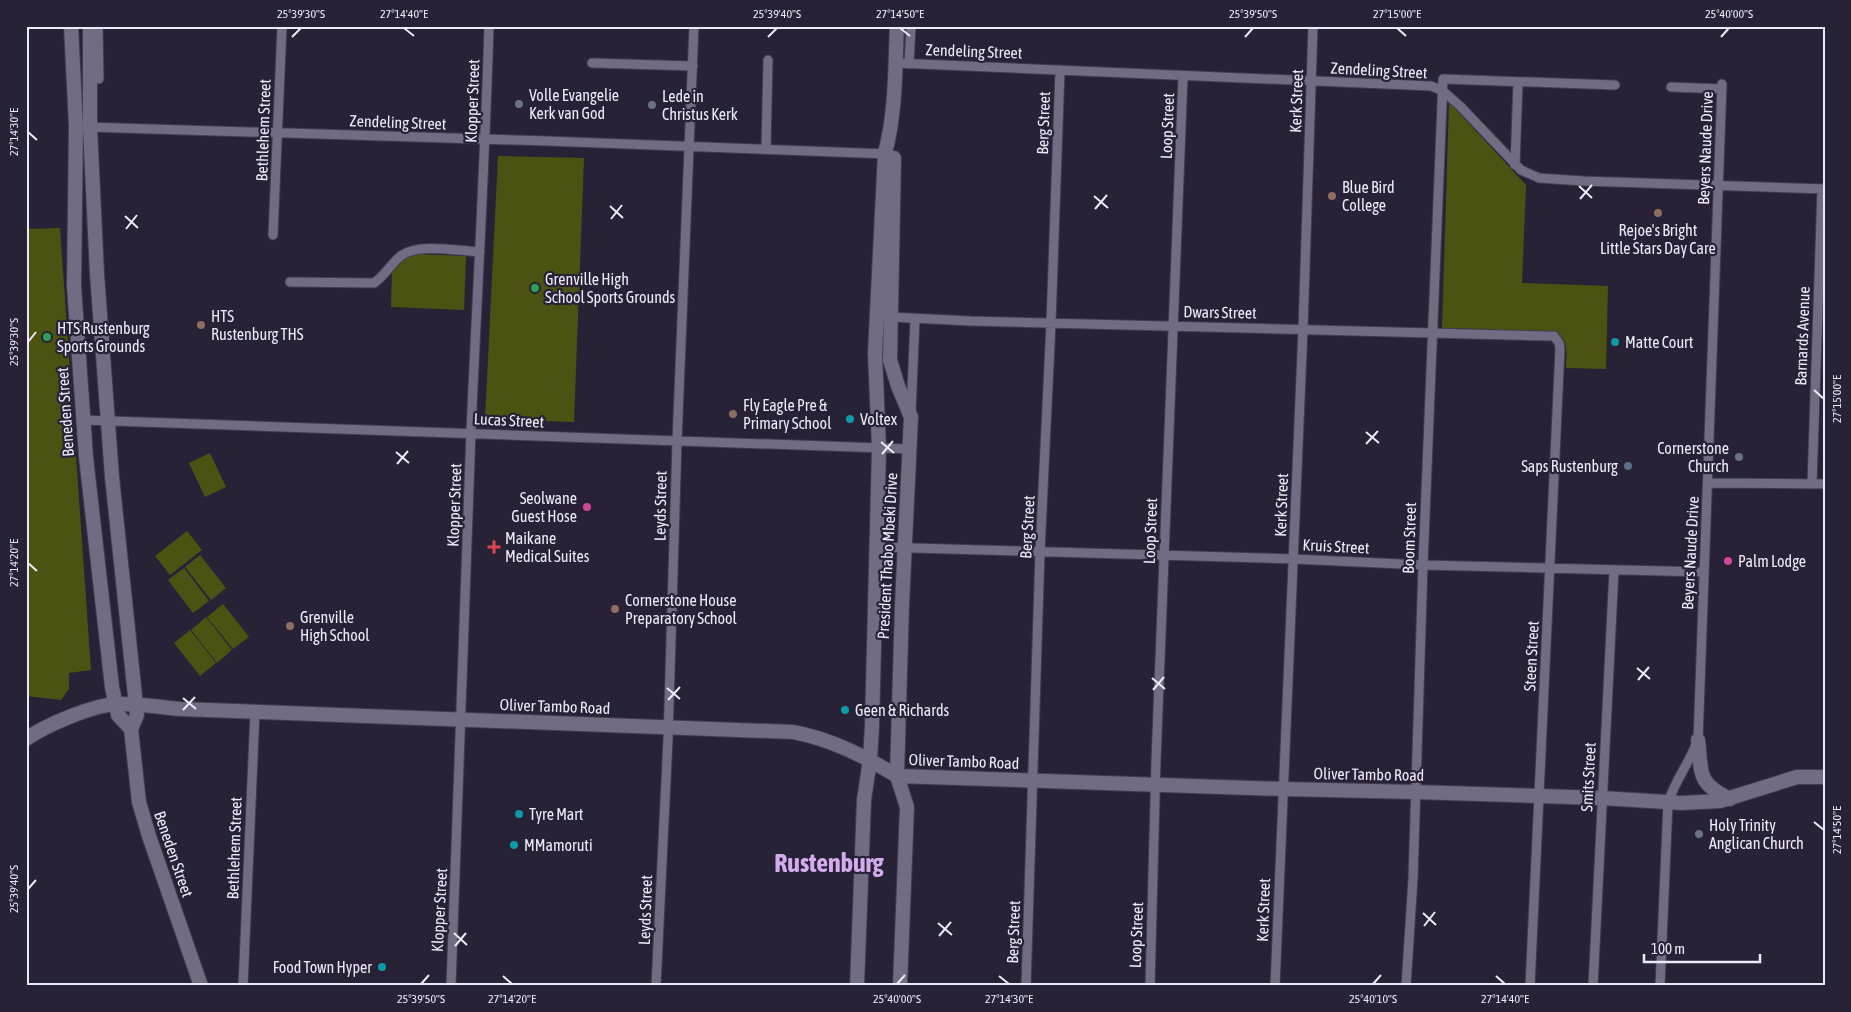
<svg xmlns="http://www.w3.org/2000/svg" width="1851" height="1012" viewBox="0 0 1851 1012" font-family="'Asap Condensed',sans-serif">
<style>
.green{fill:#4c5312}
.lines{fill:none;stroke-linecap:round;stroke-linejoin:round}
.street-casing{stroke:#413c4e;stroke-width:11}
.secondary-casing{stroke:#413c4e;stroke-width:16}
.street{stroke:#726b84;stroke-width:9}
.secondary{stroke:#726b84;stroke-width:14}
.ticks{fill:none;stroke:#edeaf8;stroke-width:2}
.worship-dot{fill:#6b7280;stroke:#282237;stroke-width:2}
.education-dot{fill:#8d6e63;stroke:#282237;stroke-width:2}
.leisure-dot{fill:#2e9e5b;stroke:#282237;stroke-width:2}
.culture-dot{fill:#0f9aa8;stroke:#282237;stroke-width:2}
.service-dot{fill:#5c6f8a;stroke:#282237;stroke-width:2}
.hotel-dot{fill:#d1479c;stroke:#282237;stroke-width:2}
.health-dot{fill:#e0444e;stroke:#282237;stroke-width:2}
.labels{text-anchor:middle;dominant-baseline:central;stroke-width:4.5;stroke-linejoin:round;paint-order:stroke}
.street-label{font-size:16px;fill:#edeaf8;stroke:#282237}
.poi-label{font-size:16px;fill:#edeaf8;stroke:#282237;text-anchor:start}
.town-label{font-size:26px;font-weight:bold;fill:#d4acee;stroke:#282237}
.neatline{fill:none;stroke:#edeaf8;stroke-width:2}
.ticks-label{font-size:12px;text-anchor:middle;fill:#edeaf8}
</style>
<rect width="100%" height="100%" fill="#282237"/>
<path class="green" d="M1449,102L1526,185L1522,283L1608,286L1606,369L1566,368C1566,353 1570,342 1556,332L1442,328Z
M498,156L584,158L574,422L485,419Z
M60,228L91,670L69,673V689L61,700L26,696V229Z
M417,254L466,256L464,310L391,307L392,271L407,257Z
M210,453L226,487L205,497L189,463Z
M187,531L202,550L170,575L155,556Z
M200,555L226,588L211,600L185,567Z
M184,568L209,601L193,613L168,580Z
M223,604L249,637L233,649L207,617Z
M206,617L232,650L217,663L191,630Z
M190,630L216,663L200,676L174,643Z"/>
<g class="lines">
<g class="street-casing">
<path id="street" d="M98,26L99,79
M592,63L693,66
M896,63L1431,86L1443,91L1460,106L1521,170L1539,178L1583,181L1825,189
M909,64L911,26
M1671,87L1722,89
M87,127L547,141L888,154
M766,149L768,60
M1515,165L1518,82
M273,235L282,26
M290,282L374,283C385,276 391,263 402,255C420,243 459,251 480,252
M891,317L970,321L1548,336H1554L1559,343L1560,349L1530,986
M911,413L915,319
M83,420L910,449
M1709,483L1825,484
M1812,484L1822,189
M877,547L1294,559L1423,565L1703,572
M243,986L255,712
M451,986C459,801 463,616 471,431C477,296 485,161 489,26
M656,986L668,739L677,441L694,26
M1026,986L1040,552L1051,323L1060,70
M1150,986L1156,761L1183,77
M1275,986L1303,329L1313,26
M1406,986L1413,879L1423,565L1443,79L1615,85
M1593,986L1614,570
M1660,986L1668,803C1675,780 1690,762 1698,740L1722,84"/>
</g>
<g class="secondary-casing">
<path id="secondary" d="M71,26L76,126L74,286L86,457L112,687L118,715L131,729
M90,26V127L97,274L112,477L137,715L131,729L139,802L149,836L201,986
M894,158L890,360L898,386L911,417L902,605L897,776L907,807L900,986
M26,739C46,725 93,705 117,704C138,703 159,707 180,709L793,732C831,739 864,756 897,776L1283,789L1415,792L1602,798L1682,803L1720,801L1797,777H1825
M1698,740C1702,773 1696,783 1730,799
M857,986L864,800L870,760L872,726L879,448L875,353L885,153C896,112 895,69 897,26"/>
</g>
<use href="#street" class="street"/>
<use href="#secondary" class="secondary"/>
</g>
<path class="ticks" d="M404,28L414,36M900,28L910,36M1397,28L1406,36M292,37L301,28M768,37L777,28M1245,37L1253,28M1721,37L1729,28M28,132L37,140M1579,186L1592,198M1094,196L1108,208M1580,199L1592,185M610,206L623,218M1095,209L1107,195M125,216L138,228M611,219L622,205M126,229L137,215M28,342L36,332M1814,390L1824,399M1366,432L1379,443M881,442L894,453M1366,444L1378,431M396,452L409,463M882,454L893,441M397,464L408,451M28,563L37,571M1637,668L1650,679M1152,678L1165,689M1638,680L1649,667M667,688L680,699M1153,690L1164,677M183,698L196,709M668,700L680,687M183,710L195,697M1814,822L1824,830M28,889L36,880M1423,913L1436,925M938,923L952,935M1424,926L1435,912M454,933L467,945M939,936L951,922M455,946L466,933M503,976L512,984M999,976L1009,984M1496,976L1505,984M421,984L429,975M897,984L905,975M1373,984L1381,975"/>
<g class="worship-dot">
<circle cx="519" cy="104" r="5"/>
<circle cx="652" cy="105" r="5"/>
<circle cx="1739" cy="457" r="5"/>
<circle cx="1699" cy="834" r="5"/>
</g>
<g class="education-dot">
<circle cx="1332" cy="196" r="5"/>
<circle cx="1658" cy="213" r="5"/>
<circle cx="201" cy="325" r="5"/>
<circle cx="733" cy="414" r="5"/>
<circle cx="615" cy="609" r="5"/>
<circle cx="290" cy="626" r="5"/>
</g>
<g class="leisure-dot">
<circle cx="535" cy="288" r="5"/>
<circle cx="47" cy="337" r="5"/>
</g>
<g class="culture-dot">
<circle cx="1615" cy="342" r="5"/>
<circle cx="850" cy="419" r="5"/>
<circle cx="845" cy="710" r="5"/>
<circle cx="519" cy="814" r="5"/>
<circle cx="514" cy="845" r="5"/>
<circle cx="382" cy="967" r="5"/>
</g>
<circle class="service-dot" cx="1628" cy="466" r="5"/>
<g class="hotel-dot">
<circle cx="587" cy="507" r="5"/>
<circle cx="1728" cy="561" r="5"/>
</g>
<path class="health-dot" d="M491.5 539.5h5v5h5v5h-5v5h-5v-5h-5v-5h5z"/>
<g class="labels">
<g class="street-label">
<text transform="translate(974 51) rotate(2)">Zendeling Street</text>
<text transform="translate(1379 70) rotate(3)">Zendeling Street</text>
<text transform="translate(472 101) rotate(-88)">Klopper Street</text>
<text transform="translate(1296 101) rotate(-88)">Kerk Street</text>
<text transform="translate(398 122) rotate(2)">Zendeling Street</text>
<text transform="translate(1043 123) rotate(-88)">Berg Street</text>
<text transform="translate(1167 126) rotate(-88)">Loop Street</text>
<text transform="translate(263 130) rotate(-88)">Bethlehem Street</text>
<text transform="translate(1705 148) rotate(-88)">Beyers Naude Drive</text>
<text transform="translate(1220 312) rotate(1)">Dwars Street</text>
<text transform="translate(1802 336) rotate(-88)">Barnards Avenue</text>
<text transform="translate(65 412) rotate(-94)">Beneden Street</text>
<text transform="translate(509 420) rotate(3)">Lucas Street</text>
<text transform="translate(454 505) rotate(-88)">Klopper Street</text>
<text transform="translate(1281 505) rotate(-88)">Kerk Street</text>
<text transform="translate(660 506) rotate(-89)">Leyds Street</text>
<text transform="translate(1027 527) rotate(-87)">Berg Street</text>
<text transform="translate(1150 531) rotate(-88)">Loop Street</text>
<text transform="translate(1409 538) rotate(-88)">Boom Street</text>
<text transform="translate(1336 546) rotate(3)">Kruis Street</text>
<text transform="translate(1690 553) rotate(-87)">Beyers Naude Drive</text>
<text transform="translate(887 556) rotate(-87)">President Thabo Mbeki Drive</text>
<text transform="translate(1531 656) rotate(-87)">Steen Street</text>
<text transform="translate(555 706) rotate(2)">Oliver Tambo Road</text>
<text transform="translate(964 761) rotate(2)">Oliver Tambo Road</text>
<text transform="translate(1369 774) rotate(1)">Oliver Tambo Road</text>
<text transform="translate(1588 777) rotate(-87)">Smits Street</text>
<text transform="translate(234 848) rotate(-88)">Bethlehem Street</text>
<text transform="translate(174 854) rotate(71)">Beneden Street</text>
<text transform="translate(439 910) rotate(-87)">Klopper Street</text>
<text transform="translate(645 910) rotate(-88)">Leyds Street</text>
<text transform="translate(1263 910) rotate(-88)">Kerk Street</text>
<text transform="translate(1013 932) rotate(-88)">Berg Street</text>
<text transform="translate(1136 935) rotate(-88)">Loop Street</text>
</g>
<g class="poi-label">
<text x="529" y="95">Volle Evangelie<tspan x="529" dy="18">Kerk van God</tspan></text>
<text x="662" y="96">Lede in<tspan x="662" dy="18">Christus Kerk</tspan></text>
<text x="1342" y="187">Blue Bird<tspan x="1342" dy="18">College</tspan></text>
<text x="1658" y="230" text-anchor="middle">Rejoe's Bright<tspan x="1658" dy="18">Little Stars Day Care</tspan></text>
<text x="545" y="279">Grenville High<tspan x="545" dy="18">School Sports Grounds</tspan></text>
<text x="211" y="316">HTS<tspan x="211" dy="18">Rustenburg THS</tspan></text>
<text x="57" y="328">HTS Rustenburg<tspan x="57" dy="18">Sports Grounds</tspan></text>
<text x="1625" y="342">Matte Court</text>
<text x="743" y="405">Fly Eagle Pre &amp;<tspan x="743" dy="18">Primary School</tspan></text>
<text x="860" y="419">Voltex</text>
<text x="1729" y="448" text-anchor="end">Cornerstone<tspan x="1729" dy="18">Church</tspan></text>
<text x="1618" y="466" text-anchor="end">Saps Rustenburg</text>
<text x="577" y="498" text-anchor="end">Seolwane<tspan x="577" dy="18">Guest Hose</tspan></text>
<text x="505" y="538">Maikane<tspan x="505" dy="18">Medical Suites</tspan></text>
<text x="1738" y="561">Palm Lodge</text>
<text x="625" y="600">Cornerstone House<tspan x="625" dy="18">Preparatory School</tspan></text>
<text x="300" y="617">Grenville<tspan x="300" dy="18">High School</tspan></text>
<text x="855" y="710">Geen &amp; Richards</text>
<text x="529" y="814">Tyre Mart</text>
<text x="1709" y="825">Holy Trinity<tspan x="1709" dy="18">Anglican Church</tspan></text>
<text x="524" y="845">MMamoruti</text>
<text x="372" y="967" text-anchor="end">Food Town Hyper</text>
</g>
<g class="town-label">
<text x="829" y="863">Rustenburg</text>
</g>
</g>
<rect width="1851" height="1012" fill="none" stroke="#282237" stroke-width="55"/>
<path d="M1644 954v8h116v-8" fill="none" stroke="#edeaf8" stroke-width="2.5"/>
<text x="1651" y="954" font-size="15" fill="#edeaf8" stroke="#282237" stroke-width="4" paint-order="stroke">100 m</text>
<rect x="28" y="28" width="1796" height="956" class="neatline"/>
<g class="ticks-label">
<text x="301" y="18">25°39'30"S</text>
<text x="404" y="18">27°14'40"E</text>
<text x="777" y="18">25°39'40"S</text>
<text x="900" y="18">27°14'50"E</text>
<text x="1253" y="18">25°39'50"S</text>
<text x="1397" y="18">27°15'00"E</text>
<text x="1729" y="18">25°40'00"S</text>
<text transform="translate(14 132) rotate(-90)" y="4">27°14'30"E</text>
<text transform="translate(14 342) rotate(-90)" y="4">25°39'30"S</text>
<text transform="translate(1837 399) rotate(-90)" y="4">27°15'00"E</text>
<text transform="translate(14 563) rotate(-90)" y="4">27°14'20"E</text>
<text transform="translate(1837 830) rotate(-90)" y="4">27°14'50"E</text>
<text transform="translate(14 889) rotate(-90)" y="4">25°39'40"S</text>
<text x="421" y="1003">25°39'50"S</text>
<text x="512" y="1003">27°14'20"E</text>
<text x="897" y="1003">25°40'00"S</text>
<text x="1009" y="1003">27°14'30"E</text>
<text x="1373" y="1003">25°40'10"S</text>
<text x="1505" y="1003">27°14'40"E</text>
</g>
</svg>
